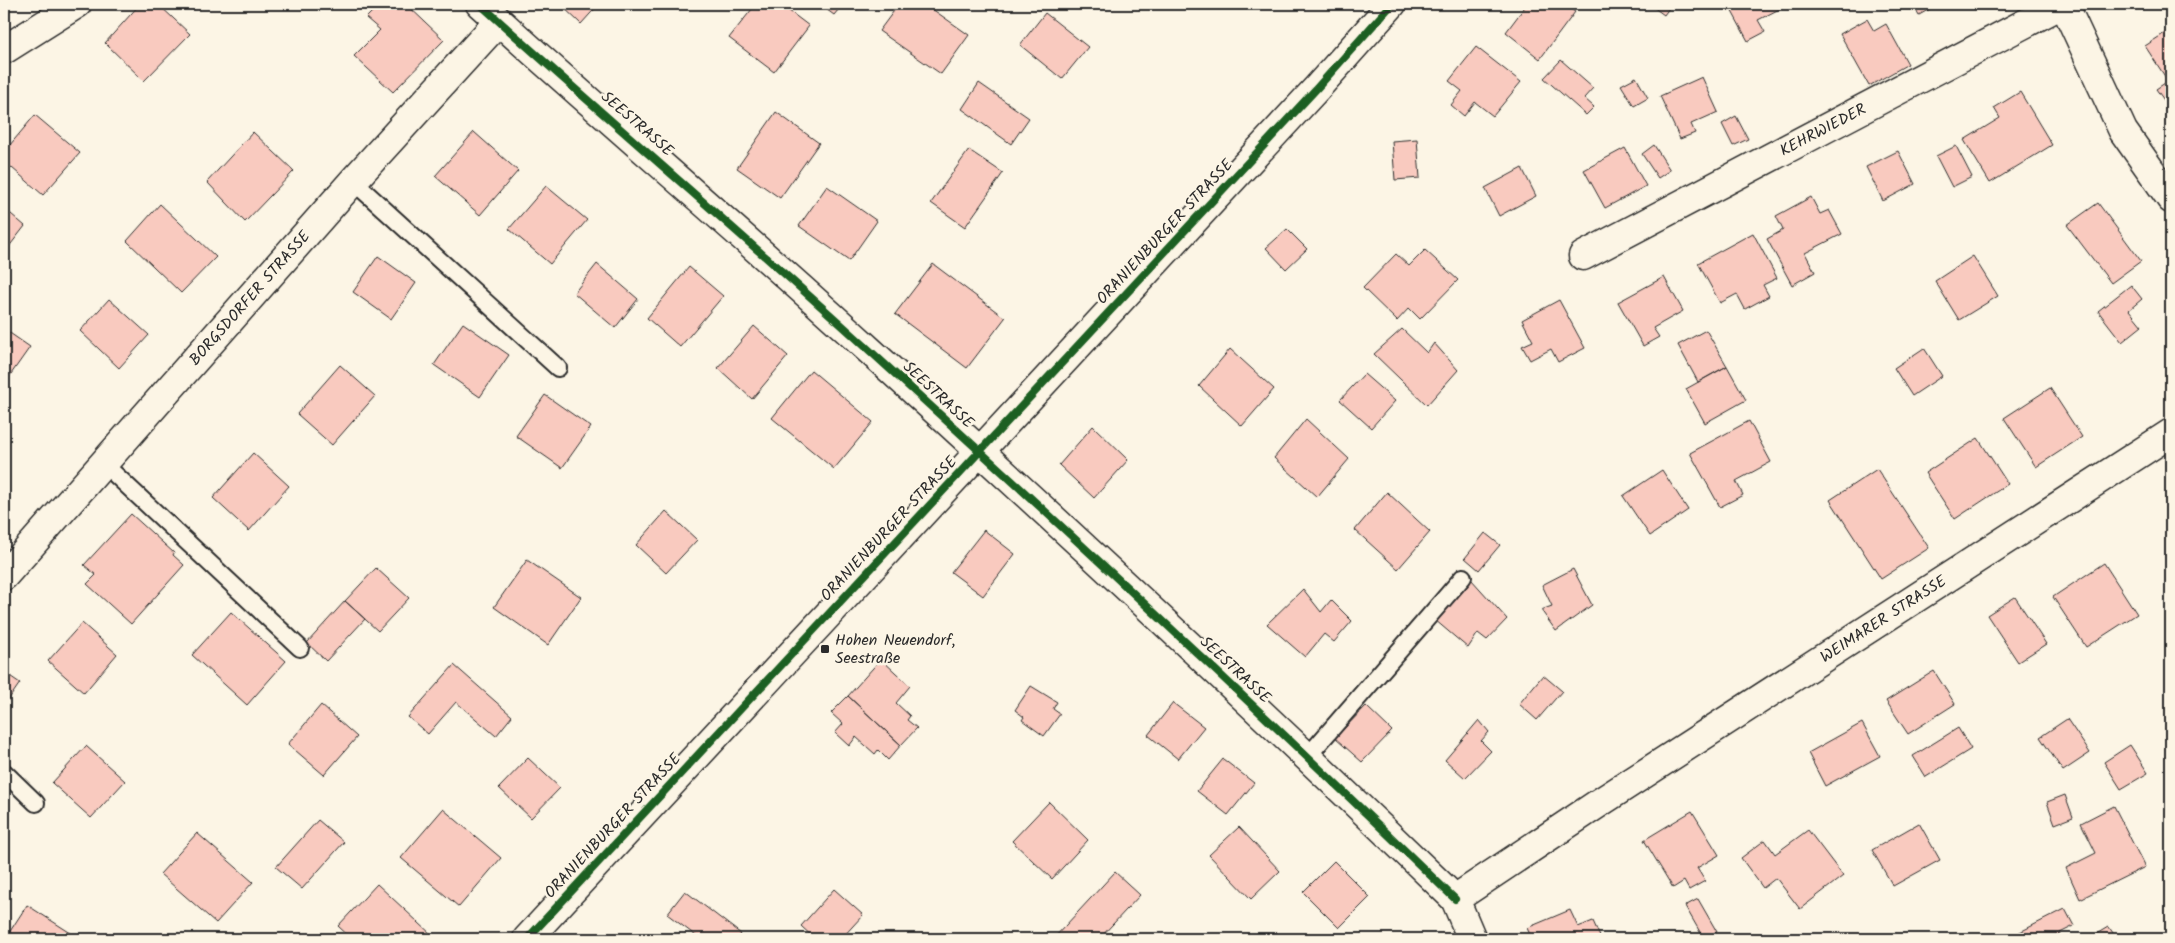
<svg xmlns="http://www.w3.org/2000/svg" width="2175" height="943" viewBox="0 0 2175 943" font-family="Kalam,sans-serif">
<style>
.building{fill:#f9cabf;stroke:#2b2b2b}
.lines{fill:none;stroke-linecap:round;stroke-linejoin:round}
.lane-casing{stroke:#2b2b2b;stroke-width:20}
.street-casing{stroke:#2b2b2b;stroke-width:31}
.primary-casing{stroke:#2b2b2b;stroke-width:31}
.lane{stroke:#fcf5e5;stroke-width:16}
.street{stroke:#fcf5e5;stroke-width:28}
.primary{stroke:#fcf5e5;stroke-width:28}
.cycleway-casing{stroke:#fcf5e5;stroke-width:11}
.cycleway{stroke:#1b5e20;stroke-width:8}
.poi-dot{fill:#2b2b2b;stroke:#fcf5e5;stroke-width:2}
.labels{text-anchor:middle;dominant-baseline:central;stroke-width:5;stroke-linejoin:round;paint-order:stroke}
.street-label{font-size:16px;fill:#2b2b2b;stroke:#fcf5e5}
.poi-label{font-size:16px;fill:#2b2b2b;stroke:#fcf5e5;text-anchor:start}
</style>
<rect width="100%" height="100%" fill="#fcf5e5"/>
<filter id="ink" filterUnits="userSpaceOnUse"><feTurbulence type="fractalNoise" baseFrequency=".02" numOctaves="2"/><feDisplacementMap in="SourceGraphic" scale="10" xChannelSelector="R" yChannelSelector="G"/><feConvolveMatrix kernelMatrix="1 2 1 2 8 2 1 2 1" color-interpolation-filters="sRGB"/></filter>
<g filter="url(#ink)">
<path class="building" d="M140,4H158L190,34L144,81L105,43Z
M380,4H406L444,40L393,92L354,56L380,30L366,18Z
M560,4H599L581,24Z
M756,4H780L809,26L774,72L729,38Z
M819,4H843L834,15Z
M899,4H925L969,35L941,74L879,31Z
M1527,4H1564L1575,12L1540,59L1506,32Z
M1649,4H1672L1664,15Z
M1728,4H1789L1758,20L1765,32L1748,41Z
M1913,4H1939L1919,15Z
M1045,13L1088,47L1062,79L1020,45Z
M1867,19L1874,31L1886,24L1908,64L1869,86L1840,34Z
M2171,29V106L2169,107L2156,89L2168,81L2145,46Z
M1476,47L1521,82L1493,116L1475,102L1464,116L1451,105L1462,91L1449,81Z
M1561,60L1593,88L1584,98L1594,107L1586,115L1544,78Z
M1636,77L1648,98L1634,106L1621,85Z
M1702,77L1718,112L1691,124L1695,133L1680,139L1660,96Z
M979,83L1029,118L1011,144L962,109Z
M2020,92L2052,145L1990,183L1964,140L2000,118L1994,108Z
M776,112L819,143L780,198L737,168Z
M35,115L80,153L43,195L4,161V152Z
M1736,116L1748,139L1733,146L1722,124Z
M253,132L294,171L245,222L207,182Z
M474,132L518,171L480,215L435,176Z
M1417,139L1420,178L1395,180L1392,141Z
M1654,145L1670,170L1658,178L1642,154Z
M1956,146L1972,177L1952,187L1936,156Z
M1625,148L1646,186L1605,208L1584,170Z
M969,150L1003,173L965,227L931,203Z
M1898,151L1915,184L1883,201L1866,167Z
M1522,168L1536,196L1499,216L1485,188Z
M546,186L587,220L550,264L509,229Z
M827,186L877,221L849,261L799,226Z
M1811,197L1820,214L1829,210L1842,234L1805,253L1815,272L1792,285L1767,239L1783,230L1776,216Z
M2098,203L2141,261L2111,283L2067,225Z
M160,204L216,257L181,293L127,241Z
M4,208L25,226L4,253Z
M1287,229L1307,249L1286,269L1266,248Z
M1753,233L1777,278L1763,285L1769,296L1745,309L1737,294L1720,303L1698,263Z
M1425,250L1458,280L1420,319L1409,308L1397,321L1363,288L1396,254L1409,266Z
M378,256L416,283L391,319L353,292Z
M1973,256L1998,296L1959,320L1935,281Z
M597,264L638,299L615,328L574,293Z
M933,264L1005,318L967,368L895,314Z
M689,267L723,296L680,347L647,318Z
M1664,277L1683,311L1653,328L1659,337L1643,346L1618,302Z
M2131,285L2142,299L2129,310L2142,326L2122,342L2098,311Z
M109,299L149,335L119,368L80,331Z
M1559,300L1585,348L1558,362L1551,349L1530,360L1522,346L1533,341L1522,320Z
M463,323L509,355L480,397L434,365Z
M754,326L788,356L752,399L718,368Z
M4,329L30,347L4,384Z
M1402,329L1427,353L1434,343L1458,370L1427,405L1374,354Z
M1706,330L1727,366L1698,382L1678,345Z
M1924,348L1942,376L1912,396L1894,368Z
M1230,349L1274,389L1242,426L1199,386Z
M340,365L375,396L332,445L297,414Z
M1727,366L1746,400L1705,423L1686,389Z
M811,370L873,422L834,469L772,418Z
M1364,374L1395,401L1371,428L1340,400Z
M2050,388L2082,437L2036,467L2004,418Z
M545,395L591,427L562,468L516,436Z
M1306,419L1349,459L1317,497L1274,458Z
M1749,421L1771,462L1736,481L1743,495L1720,507L1690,453Z
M1093,426L1128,460L1094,498L1059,465Z
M1978,438L2008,484L1955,519L1925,473Z
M253,453L289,486L249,531L213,498Z
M1877,469L1929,548L1881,579L1830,500Z
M1662,470L1688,510L1650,536L1623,496Z
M1387,492L1430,532L1398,569L1355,530Z
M666,511L697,540L666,573L636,545Z
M131,514L174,553L173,555L184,565L131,624L87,584L96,575L84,565Z
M984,530L1015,554L983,596L951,572Z
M1485,533L1500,545L1479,570L1465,558Z
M527,560L581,597L548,645L494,607Z
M2104,563L2137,614L2086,647L2053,597Z
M376,568L409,598L378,631L345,601Z
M1573,569L1592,605L1556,631L1541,610L1552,606L1542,585Z
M1471,579L1507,619L1487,640L1478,633L1468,648L1435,620Z
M1303,589L1321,612L1331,600L1352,621L1334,642L1324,634L1305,657L1267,624Z
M2015,597L2046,644L2018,662L1987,615Z
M345,601L365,619L326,661L307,643Z
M231,612L286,661L247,705L192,655Z
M82,623L117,654L84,693L48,661Z
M881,659L910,686L896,703L910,716L907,720L917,728L901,745L848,696Z
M454,665L512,716L496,736L456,702L428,734L408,717Z
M1934,671L1955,704L1908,734L1886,701Z
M4,672L20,683L4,706Z
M1543,675L1562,691L1537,720L1519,704Z
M1031,686L1057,702L1053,709L1060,714L1044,736L1022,720L1024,717L1015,710Z
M848,696L901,745L888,760L878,750L875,754L856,737L849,746L835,733L843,724L831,713Z
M1173,703L1204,727L1178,759L1148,735Z
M321,705L357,737L324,775L288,744Z
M1366,706L1392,731L1362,762L1335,738Z
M2067,719L2090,753L2063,771L2040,737Z
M1479,720L1489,732L1481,741L1491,751L1465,778L1445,760Z
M1862,723L1880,756L1825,786L1808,753Z
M1958,728L1971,749L1926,777L1913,756Z
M2130,745L2148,773L2121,789L2104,762Z
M86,746L125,781L91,818L52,783Z
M528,758L560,788L531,818L499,788Z
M1223,759L1254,783L1228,815L1197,791Z
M2065,795L2073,817L2055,824L2047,802Z
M1049,802L1088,840L1052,879L1012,841Z
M2114,806L2145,867L2080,899L2066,868L2096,853L2081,823Z
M443,809L501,858L459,907L401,858Z
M1692,811L1719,855L1697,868L1705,881L1689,890L1684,881L1673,888L1644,840Z
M318,820L344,842L302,889L276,867Z
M1919,823L1940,860L1893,886L1872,850Z
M1239,827L1280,871L1251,899L1209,855Z
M1808,830L1843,876L1800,909L1776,878L1763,888L1741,858L1765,840L1775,854Z
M197,833L253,882L216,923L160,874Z
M1334,861L1370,897L1339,928L1303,892Z
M1115,872L1140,895L1099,939H1053Z
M377,884L432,935L428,939H352L338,926Z
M834,889L863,915L841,939H815L801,926Z
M685,891L741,934L737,939H700L667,914Z
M1698,899L1717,932L1704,939L1685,906Z
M27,905L77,937L75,939H5Z
M2065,909L2074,926L2060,933L2063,939H2021L2018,933Z
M1570,910L1578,927L1593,921L1601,939H1532L1527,928Z
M2109,927L2117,939H2089Z"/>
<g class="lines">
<g class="lane-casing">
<path id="lane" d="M353,181L558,368
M104,464L300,648
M1308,756L1463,577
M4,772L36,803"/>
</g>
<g class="street-casing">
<g id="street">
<path d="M480,4C608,120 740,232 868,349C1066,529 1262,712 1455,899"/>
<path d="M2064,4L2123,131L2171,199"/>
<path d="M4,50L77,4"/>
<path id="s1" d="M1583,256L2062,4"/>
<path id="s2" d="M4,576L353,181L499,21"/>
<path id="s3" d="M1472,939L1455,899L1596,805L2171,433"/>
</g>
</g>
<g class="primary-casing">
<path id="primary" d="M527,939L1317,88L1392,4"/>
</g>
<use href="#lane" class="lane"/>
<use href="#street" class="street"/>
<use href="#primary" class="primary"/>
<g class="cycleway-casing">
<path id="cycleway" d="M480,4C608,120 740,232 868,349C1066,529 1262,712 1455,899
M527,939L1317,88L1392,4"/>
</g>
<use href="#cycleway" class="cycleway"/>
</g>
</g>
<rect class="poi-dot" x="820" y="644" width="10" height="10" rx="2.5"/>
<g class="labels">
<g class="street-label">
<text transform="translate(637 124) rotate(41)">SEESTRASSE</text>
<text stroke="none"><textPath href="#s1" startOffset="271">KEHRWIEDER</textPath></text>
<text transform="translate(1165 232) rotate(-47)">ORANIENBURGER STRASSE</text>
<text stroke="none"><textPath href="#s2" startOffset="371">BORGSDORFER STRASSE</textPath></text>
<text transform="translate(938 395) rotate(43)">SEESTRASSE</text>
<text transform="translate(889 529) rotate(-47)">ORANIENBURGER STRASSE</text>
<text stroke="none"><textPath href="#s3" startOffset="555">WEIMARER STRASSE</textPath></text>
<text transform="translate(1235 670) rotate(43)">SEESTRASSE</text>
<text transform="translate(613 826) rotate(-47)">ORANIENBURGER STRASSE</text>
</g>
<g class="poi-label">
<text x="835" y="640">Hohen Neuendorf,<tspan x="835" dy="18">Seestraße</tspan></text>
</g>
</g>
<rect width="2175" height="943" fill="none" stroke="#fcf5e5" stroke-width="20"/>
<rect x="10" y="10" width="2155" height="923" fill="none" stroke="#2b2b2b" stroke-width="2" filter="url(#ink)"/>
</svg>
